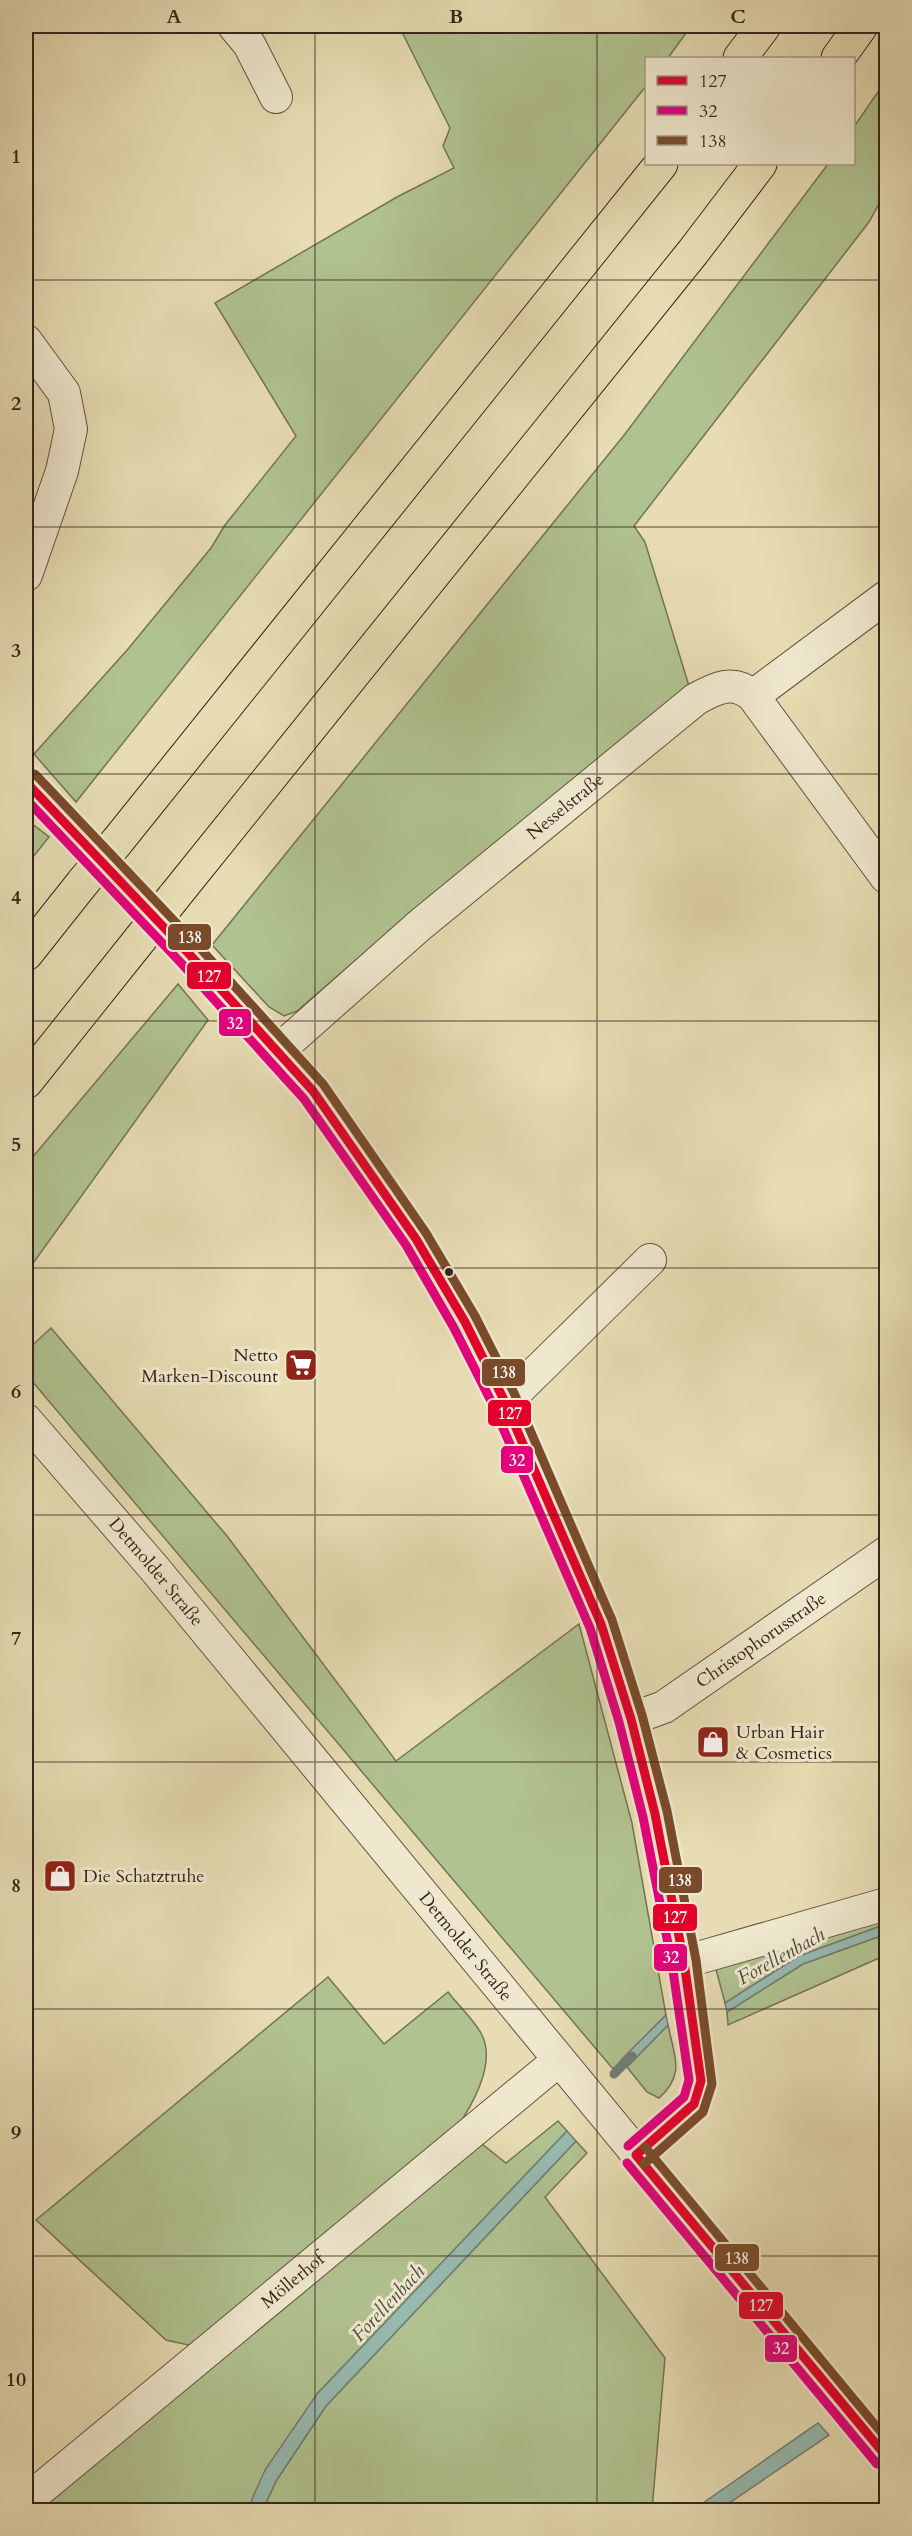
<svg xmlns="http://www.w3.org/2000/svg" width="912" height="2536" viewBox="0 0 912 2536" font-family="Cardo,serif">
<style>
.green{fill:#b0c290;stroke:#737455;stroke-width:1.5}
.water{fill:#97bab1;stroke:#707e75;stroke-width:1.5}
.lines{fill:none;stroke-linecap:round;stroke-linejoin:round}
.stream{stroke:#707e75;stroke-width:9}
.minor-casing{stroke:#625340;stroke-width:34}
.highway-casing{stroke:#36251a;stroke-width:35}
.minor{stroke:#efe8ce;stroke-width:32}
.highway{stroke:#e7dcb3;stroke-width:33}
.highway-bridge-casing{stroke:#36251a;stroke-width:35;stroke-linecap:butt}
.highway-bridge{stroke:#e7dcb3;stroke-width:33}
.bus-1-casing{stroke:#efe8ce;stroke-width:14}
.bus-2-casing{stroke:#efe8ce;stroke-width:14}
.bus-3-casing{stroke:#efe8ce;stroke-width:14}
.bus-1{stroke:#e4002b;stroke-width:9}
.bus-2{stroke:#e5007d;stroke-width:9}
.bus-3{stroke:#7a4b2a;stroke-width:9}
.grid{fill:none;stroke:#36251a;stroke-width:1.5;stroke-opacity:0.55}
.bus-dot{fill:#36251a;stroke:#efe8ce;stroke-width:2}
.labels{text-anchor:middle;dominant-baseline:central;stroke-width:6;stroke-linejoin:round;paint-order:stroke}
.street-label{font-size:18px;fill:#36251a;stroke:#efe8ce}
.poi-label{font-size:18px;fill:#36251a;stroke:#efe8ce;text-anchor:start}
.water-label{font-size:20px;font-style:italic;fill:#4e4a40;stroke:#efe8ce}
.line-badge{stroke:#efe8ce;stroke-width:2}
.badge-label{font-size:16px;text-anchor:middle;font-weight:bold;fill:#fff}
.neatline{fill:none;stroke:#36251a;stroke-width:2}
.grid-label{font-size:20px;text-anchor:middle;font-weight:bold;fill:#36251a}
</style>
<rect width="100%" height="100%" fill="#e7dcb3"/>
<filter id="stains"><feTurbulence type="fractalNoise" baseFrequency=".00333" numOctaves="4"/><feColorMatrix values="0 0 0 0 .2 0 0 0 0 .09 0 0 0 0 .02 0 0 0 .5 -.17"/></filter>
<radialGradient id="worn" r=".72"><stop offset=".6" stop-color="#630" stop-opacity="0"/><stop offset="1" stop-color="#630" stop-opacity=".3"/></radialGradient>
<path class="green" d="M399,26H691L668,58H646V86L76,802L34,754L128,649L211,548L225,525L296,436L215,303L397,197L454,168L443,146L450,128Z
M886,80V191L869,222L634,526L645,542L689,686L429,897L297,1011L284,1016L269,1007L212,945L625,434L828,164H854V127Z
M26,819L49,837L26,866Z
M178,984L208,1020L26,1273V1165Z
M51,1328L227,1536L396,1761L579,1624L632,1823L666,2015L613,2069L26,1374V1351Z
M886,1911V1924L799,1956L725,2003L714,1962Z
M886,1934V1955L728,2025L727,2012L803,1964Z
M328,1977L384,2044L448,1992C458,2005 473,2019 481,2033C497,2062 474,2102 458,2126L193,2346L166,2340L36,2220Z
M668,2025C674,2056 686,2074 659,2098L647,2092L627,2067Z
M558,2121L567,2131L317,2394L251,2505L252,2510L56,2508L34,2510L482,2144L506,2163Z
M576,2141L587,2153L545,2197L665,2358L652,2510H270L265,2505L276,2481L326,2406Z"/>
<path class="water" d="M886,1924V1934L803,1964L727,2012L725,2003L799,1956Z
M666,2015L668,2025L627,2067L621,2060Z
M567,2131L576,2141L326,2406L276,2481L265,2505L270,2510H252V2499L265,2470L317,2394Z
M818,2423L829,2435L719,2510H693Z"/>
<g class="lines">
<path class="stream" d="M614,2074L632,2056"/>
<g class="minor-casing">
<g id="minor">
<path d="M234,26L249,44L276,97"/>
<path d="M26,341L64,393L71,429L62,471L26,575"/>
<path d="M753,696L886,597"/>
<path d="M26,782L191,956L313,1091L344,1132L416,1239L465,1322L503,1398L601,1624L631,1719L655,1814L684,1962L701,2081L694,2104L636,2155"/>
<path id="s1" d="M279,1050L420,925L696,699C716,688 733,679 753,696L886,877"/>
<path d="M503,1398L520,1388L650,1260"/>
<path id="s2" d="M26,1420L154,1568L886,2456"/>
<path id="s3" d="M631,1719L664,1707L886,1553"/>
<path d="M684,1962L886,1904"/>
<path id="s4" d="M26,2501L559,2060"/>
</g>
</g>
<g class="highway-casing">
<path id="highway" d="M740,58L764,26
M838,58L861,26
M116,843L661,164
M173,898L693,252L760,164
M26,954L84,881
M26,1082L141,938"/>
</g>
<use href="#minor" class="minor"/>
<use href="#highway" class="highway"/>
<g class="highway-bridge-casing">
<path id="highway-bridge" d="M84,881L116,843
M141,938L173,898"/>
</g>
<use href="#highway-bridge" class="highway-bridge"/>
<g class="bus-1-casing">
<path id="bus-1" d="M26,782L191,956L313,1091L416,1239L465,1322L503,1398L601,1624L631,1719L655,1814L684,1962L701,2081L694,2104L636,2155
M636,2155L886,2456"/>
</g>
<g class="bus-2-casing">
<path id="bus-2" d="M26,799L182,964L304,1099L406,1245L454,1328L492,1403L590,1628L619,1722L643,1817L672,1964L689,2080L684,2097L628,2146
M627,2163L877,2464"/>
</g>
<g class="bus-3-casing">
<path id="bus-3" d="M35,774L200,948L323,1084L426,1233L475,1316L514,1393L612,1620L642,1715L667,1811L696,1960L712,2084L703,2112L644,2164
M645,2147L886,2438"/>
</g>
<use href="#bus-1" class="bus-1"/>
<use href="#bus-2" class="bus-2"/>
<use href="#bus-3" class="bus-3"/>
</g>
<path class="grid" d="M315,26V2510M597,26V2510M26,280H886M26,527H886M26,774H886M26,1021H886M26,1268H886M26,1515H886M26,1762H886M26,2009H886M26,2256H886"/>
<defs>
<g id="supermarket-square" transform="scale(1.725)"><rect x="-9" y="-9" width="18" height="18" rx="4" fill="#8f2418" stroke="#efe8ce"/><path d="M-6-5.5h2.5l.6 2H6L4.5 2H-2.5L-4.4-4H-6ZM-1.5 3.2a1.3 1.3 0 1 0 .1 0ZM3 3.2a1.3 1.3 0 1 0 .1 0Z" fill="#fff"/></g>
<g id="shop-square" transform="scale(1.725)"><rect x="-9" y="-9" width="18" height="18" rx="4" fill="#8f2418" stroke="#efe8ce"/><path d="M-5-2.5h2.3a2.7 3.5 0 0 1 5.4 0H5L5.5 6h-11ZM-1.5-2.5h3a1.5 2.3 0 0 0-3 0Z" fill="#fff"/></g>
</defs>
<g fill-rule="evenodd">
<use href="#supermarket-square" x="301" y="1365"/>
<use href="#shop-square" x="713" y="1742"/>
<use href="#shop-square" x="60" y="1876"/>
</g>
<circle class="bus-dot" cx="449" cy="1272" r="5"/>
<g class="labels">
<g class="street-label">
<text stroke="none"><textPath href="#s1" startOffset="376">Nesselstraße</textPath></text>
<text stroke="none"><textPath href="#s2" startOffset="200">Detmolder Straße</textPath></text>
<text stroke="none"><textPath href="#s3" startOffset="153">Christophorusstraße</textPath></text>
<text stroke="none"><textPath href="#s2" startOffset="686">Detmolder Straße</textPath></text>
<text stroke="none"><textPath href="#s4" startOffset="346">Möllerhof</textPath></text>
</g>
<g class="poi-label">
<text x="278" y="1355" text-anchor="end">Netto<tspan x="278" dy="21">Marken-Discount</tspan></text>
<text x="736" y="1732">Urban Hair<tspan x="736" dy="21">&amp; Cosmetics</tspan></text>
<text x="83" y="1876">Die Schatztruhe</text>
</g>
<g class="water-label">
<text transform="translate(781 1956) rotate(-29)">Forellenbach</text>
<text transform="translate(388 2303) rotate(-47)">Forellenbach</text>
</g>
</g>
<g class="line-badge">
<rect x="167" y="923" width="45" height="28" rx="6" fill="#7a4b2a"/>
<rect x="186" y="961" width="46" height="29" rx="6" fill="#e4002b"/>
<rect x="218" y="1008" width="34" height="29" rx="6" fill="#e5007d"/>
<rect x="481" y="1358" width="45" height="29" rx="6" fill="#7a4b2a"/>
<rect x="487" y="1399" width="45" height="28" rx="6" fill="#e4002b"/>
<rect x="500" y="1445" width="34" height="29" rx="6" fill="#e5007d"/>
<rect x="658" y="1866" width="45" height="28" rx="6" fill="#7a4b2a"/>
<rect x="652" y="1903" width="46" height="29" rx="6" fill="#e4002b"/>
<rect x="653" y="1943" width="35" height="29" rx="6" fill="#e5007d"/>
<rect x="714" y="2243" width="46" height="29" rx="6" fill="#7a4b2a"/>
<rect x="738" y="2291" width="46" height="29" rx="6" fill="#e4002b"/>
<rect x="764" y="2334" width="34" height="29" rx="6" fill="#e5007d"/>
</g>
<g class="badge-label">
<text x="190" y="943">138</text>
<text x="209" y="982">127</text>
<text x="235" y="1029">32</text>
<text x="504" y="1378">138</text>
<text x="510" y="1419">127</text>
<text x="517" y="1466">32</text>
<text x="680" y="1886">138</text>
<text x="675" y="1923">127</text>
<text x="671" y="1963">32</text>
<text x="737" y="2264">138</text>
<text x="761" y="2311">127</text>
<text x="781" y="2354">32</text>
</g>
<rect width="912" height="2536" fill="none" stroke="#e7dcb3" stroke-width="66"/>
<rect x="645" y="57" width="210" height="108" fill="#efe8ce" stroke="#a59a86" stroke-width="1.5"/>
<rect x="657" y="76" width="30" height="9" fill="#e4002b" stroke="#a59a86" stroke-width="1.5"/>
<text x="699" y="87" font-size="18" fill="#36251a">127</text>
<rect x="657" y="106" width="30" height="9" fill="#e5007d" stroke="#a59a86" stroke-width="1.5"/>
<text x="699" y="117" font-size="18" fill="#36251a">32</text>
<rect x="657" y="136" width="30" height="9" fill="#7a4b2a" stroke="#a59a86" stroke-width="1.5"/>
<text x="699" y="147" font-size="18" fill="#36251a">138</text>
<rect x="33" y="33" width="846" height="2470" class="neatline"/>
<g class="grid-label">
<text x="174" y="23">A</text>
<text x="456" y="23">B</text>
<text x="738" y="23">C</text>
<text x="16" y="163">1</text>
<text x="16" y="410">2</text>
<text x="16" y="657">3</text>
<text x="16" y="904">4</text>
<text x="16" y="1151">5</text>
<text x="16" y="1398">6</text>
<text x="16" y="1645">7</text>
<text x="16" y="1892">8</text>
<text x="16" y="2139">9</text>
<text x="16" y="2386">10</text>
</g>
<rect width="100%" height="100%" filter="url(#stains)"/>
<rect width="100%" height="100%" fill="url(#worn)"/>
</svg>
